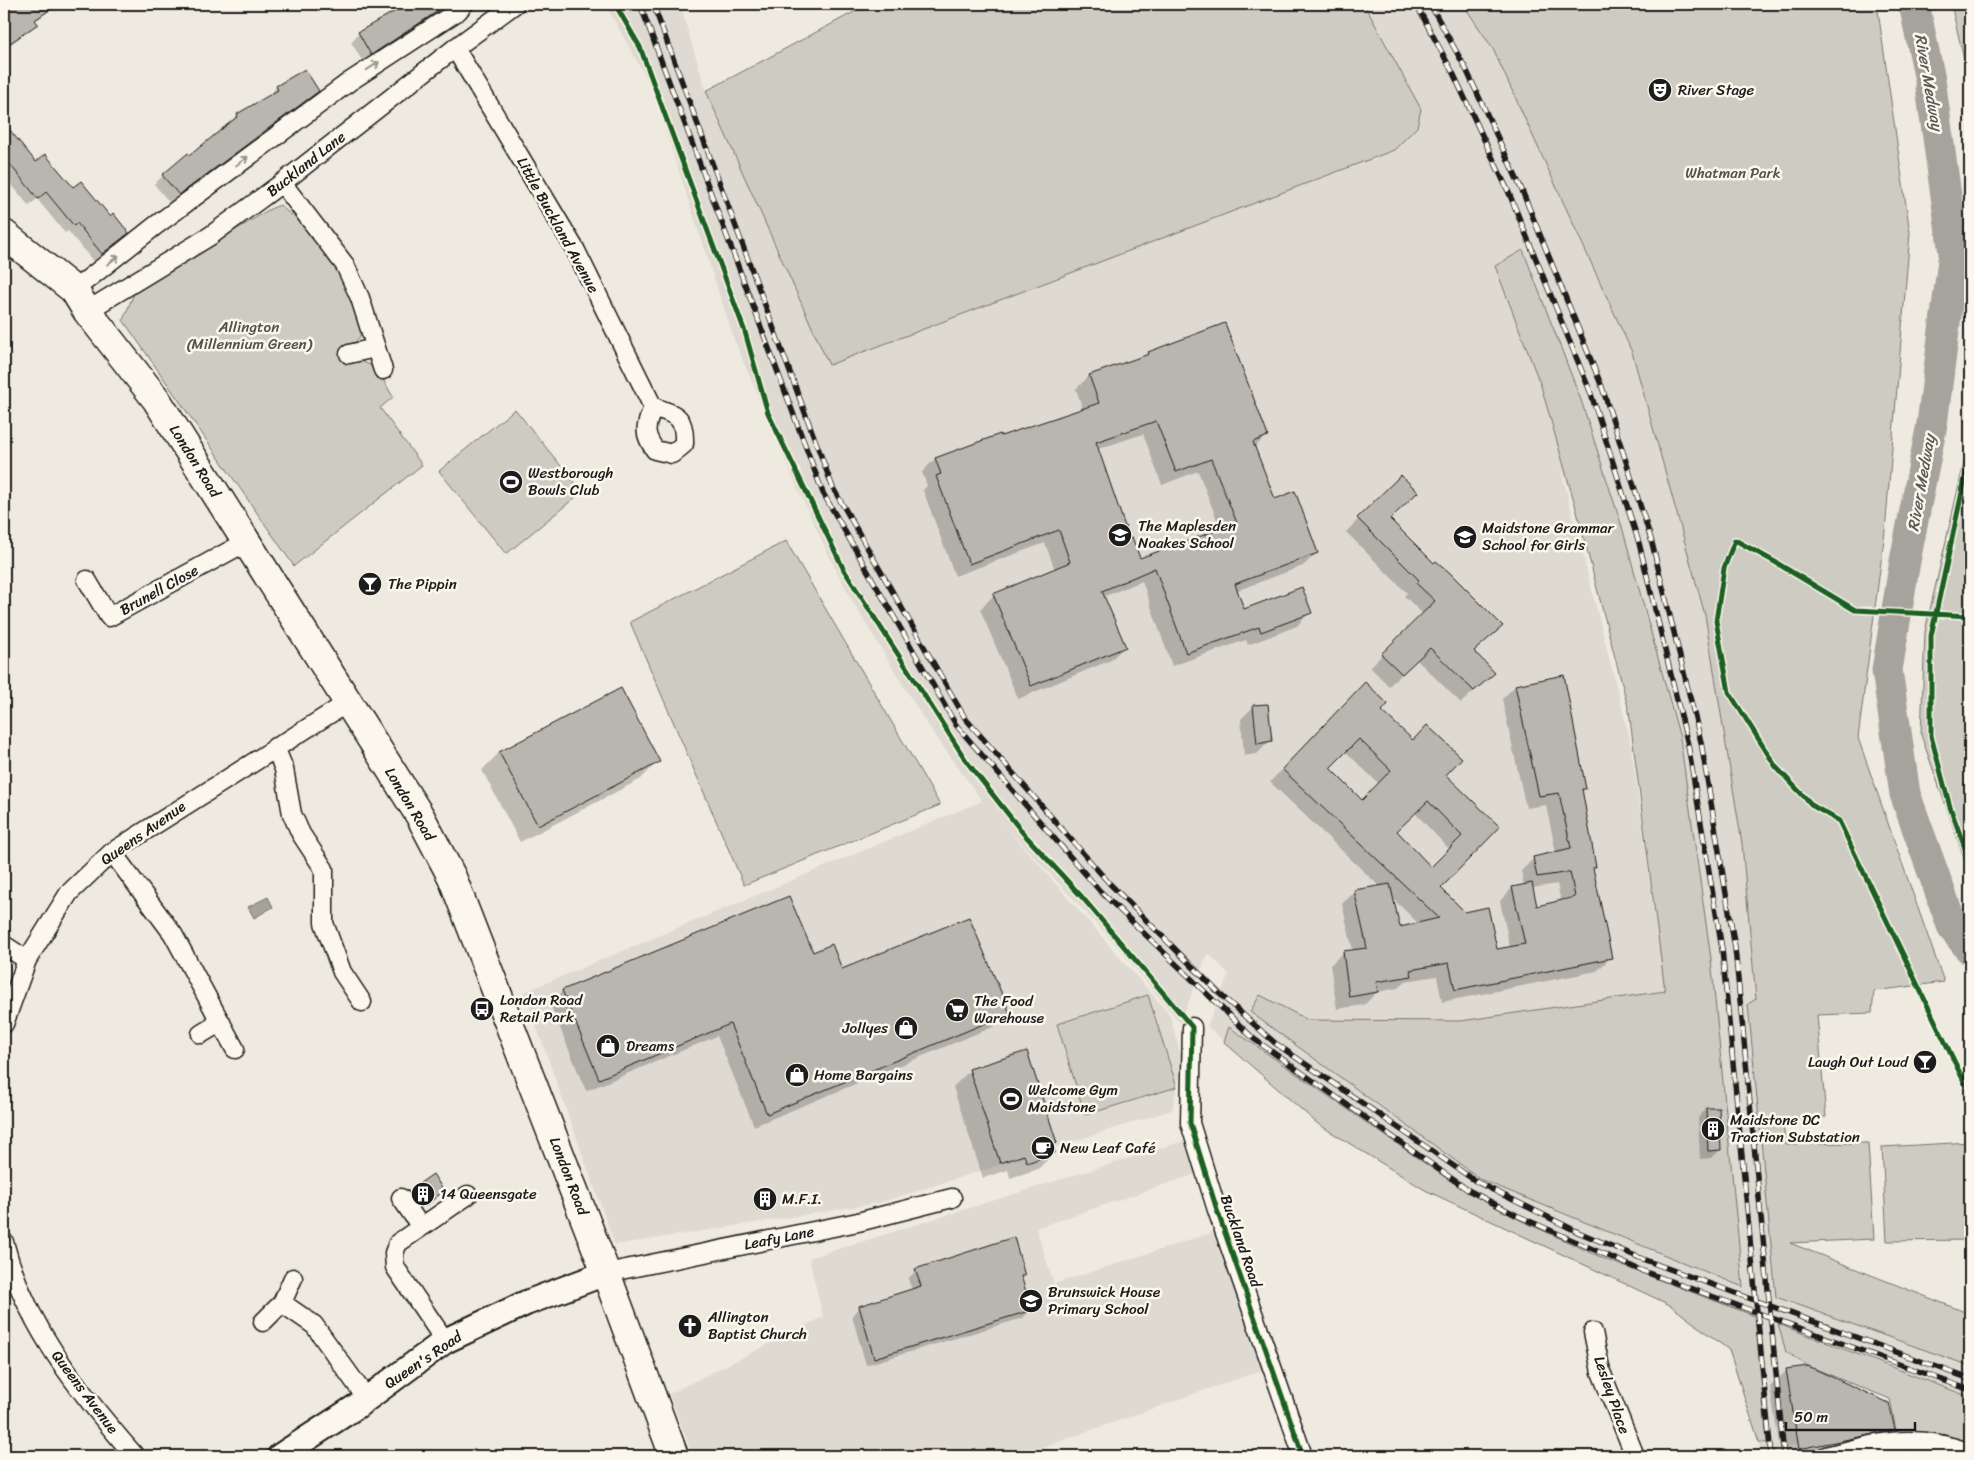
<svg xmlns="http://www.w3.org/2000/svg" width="1974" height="1460" viewBox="0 0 1974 1460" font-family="Sriracha,sans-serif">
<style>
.built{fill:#dedad1;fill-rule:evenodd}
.green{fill:#ceccc2;stroke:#75746f}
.water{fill:#a6a39d;stroke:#6f6d69}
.shadow{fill:#0003;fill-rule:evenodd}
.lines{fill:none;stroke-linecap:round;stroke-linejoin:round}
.river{stroke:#a6a39d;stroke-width:31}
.building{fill:#b9b6af;stroke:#1c1c1c;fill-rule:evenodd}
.street-casing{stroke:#1c1c1c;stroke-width:21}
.secondary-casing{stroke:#1c1c1c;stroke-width:28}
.primary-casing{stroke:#1c1c1c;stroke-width:31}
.street{stroke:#fbf7ec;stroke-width:18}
.secondary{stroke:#fbf7ec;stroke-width:24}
.primary{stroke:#fbf7ec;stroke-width:28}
.rail-casing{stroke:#1c1c1c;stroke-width:5.5}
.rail{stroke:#fbf7ec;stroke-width:4;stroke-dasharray:11;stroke-linecap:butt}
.cycleway-casing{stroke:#fbf7ec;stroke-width:8}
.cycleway{stroke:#1b5e20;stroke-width:5}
.oneway{stroke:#97948e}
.labels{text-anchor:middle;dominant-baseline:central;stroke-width:5;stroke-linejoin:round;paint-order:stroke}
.poi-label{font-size:15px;fill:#1c1c1c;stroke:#fbf7ec;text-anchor:start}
.street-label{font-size:15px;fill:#1c1c1c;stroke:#fbf7ec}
.park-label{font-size:15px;fill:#51514e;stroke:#fbf7ec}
.water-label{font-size:16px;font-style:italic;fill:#5a5956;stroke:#fbf7ec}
</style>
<rect width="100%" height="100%" fill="#eeeadf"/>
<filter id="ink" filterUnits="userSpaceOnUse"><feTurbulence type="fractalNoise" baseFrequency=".02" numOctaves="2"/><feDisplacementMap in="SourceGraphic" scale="10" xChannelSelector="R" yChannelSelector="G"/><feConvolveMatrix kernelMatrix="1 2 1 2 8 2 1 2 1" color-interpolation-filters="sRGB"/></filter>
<g filter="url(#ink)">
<path class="built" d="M605,4H680L706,91L869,4H1463L1493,49L1632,352L1668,464L1705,615L1742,844L1756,999L1785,1252L1970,1322V1423L1890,1399L1808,1366L1787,1369L1798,1444L1759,1453V1442L1728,1350L1670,1305L1425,1190L1318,1124L1207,1026L1229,974L1208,953L1180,1023L1118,947L1000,820L1170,1015L1182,1060L1172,1110L879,1203L615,1245L524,992L982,801L925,721L854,604L832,562L797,487L735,342L651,86ZM1559,462L1576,508L1629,711L1655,916L1630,739ZM1660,992L1376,1078L1264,998L1308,1020L1461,1021Z
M1184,1141L1196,1174L1036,1228L1054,1284L1217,1231L1268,1368L1018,1456H693L669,1394L823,1317L809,1258Z
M1871,1454H1930L1938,1456H1868Z"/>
<path class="green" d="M869,4H1364L1421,109L1417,127L1394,150L829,365L706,91Z
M1463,4H1877L1910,233L1885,531L1858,738L1944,982L1874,991L1872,1013L1817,1015L1826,1117L1782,1119L1786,1144L1868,1143L1874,1239L1790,1243L1970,1314V1366L1776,1297L1748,1004L1756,999L1742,844L1705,615L1632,352L1493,49Z
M1951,4H1970V93V85Z
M280,205L291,215L295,212L331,256L348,286L361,332L359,338L352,345L356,359L370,365L374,371L377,369L393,397L380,408L422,465L294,566L123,320L135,291L270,209Z
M1523,250L1581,400L1622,527L1680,738L1711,959L1743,1287L1482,1180L1250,1012L1260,995L1308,1020L1461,1021L1665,991L1629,711L1576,508L1541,386L1495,266Z
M515,409L582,492L506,554L439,471Z
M1970,437V875L1921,735L1925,631Z
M786,541L940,805L744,885L630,622Z
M1148,995L1177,1087L1085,1115L1057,1024Z
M1229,1027L1452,1182L1520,1220L1607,1260L1755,1316L1767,1443L1759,1442L1729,1350L1670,1305L1425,1190L1318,1124L1224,1042Z
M1970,1142V1240L1887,1241L1882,1147Z
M1778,1324L1970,1397V1441L1962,1442L1897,1436L1890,1399L1808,1366L1786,1352Z"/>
<path class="water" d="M268,897L273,907L254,918L248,907Z"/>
<path class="shadow" d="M16,4H60L35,21L36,24L28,32L4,49V12Z
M403,4H432L436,11L428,19L363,62L351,42L359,33L387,16Z
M305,70L317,91L309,99L170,203L154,184L163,176L190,157L238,115L269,97L276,87Z
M5,127L35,163L73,189L128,233L93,261L68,231L65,233L37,199L29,206L4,175Z
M1149,353L1266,436L1254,448L1274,500L1317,553L1303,566L1236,591L1243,611L1310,612L1297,626L1248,645L1246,640L1172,666L1142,581L1103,597L1124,647L1111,660L1018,699L980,609L994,595L1055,570L1045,543L955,576L923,490L927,486L922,472L935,459L1083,410L1076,389L1089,376L1146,356ZM1143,434L1162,485L1198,471L1221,530L1140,559L1128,539L1098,449Z
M1401,476L1388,519L1489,638L1473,652L1494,673L1461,703L1417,660L1389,686L1370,667L1423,614L1404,596L1407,593L1346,532Z
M1563,676L1585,788L1581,792L1595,867L1592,870L1610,958L1597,971L1442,1002L1437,976L1406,981L1398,988L1377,992L1364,1005L1337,1009L1330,965L1343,953L1353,951L1342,904L1355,891L1380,887L1270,782L1352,696L1380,711L1498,827L1440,888L1496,951L1510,948L1500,901L1512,888L1524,886L1521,871L1534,858L1556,853L1546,805L1526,808L1502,699L1515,686ZM1345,751L1379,784L1362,801L1328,768ZM1415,813L1450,850L1431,868L1396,831ZM1557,884L1561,902L1536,908L1532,888ZM1392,898L1419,924L1399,928Z
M1254,706L1270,741L1257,754L1244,756L1241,719Z
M499,753L658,761L641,779L520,842L482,770Z
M789,897L812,954L842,971L1008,1013L995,1026L754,1126L717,1036L586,1091L550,1004L562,991Z
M1026,1052L1056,1143L1052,1147L1054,1153L1038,1169L1010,1178L1008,1170L983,1178L953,1087L969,1071Z
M1706,1109L1720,1150L1712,1158L1700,1159L1698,1118Z
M433,1175L443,1191L416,1213L405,1197Z
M756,1196L772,1203L757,1212L752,1200Z
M916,1270L1023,1275L1020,1278L1031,1310L1023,1318L866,1365L852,1316L860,1307L912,1290L908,1279Z
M1787,1370L1893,1429L1876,1446L1828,1456H1781L1770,1387Z"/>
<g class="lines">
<path class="river" d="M1914,4L1930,80L1954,253L1932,424L1905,561L1887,670L1905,794L1953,928L1970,949"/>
</g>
<path class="building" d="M14,4H58L35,20L38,24L10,43L4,35V11Z
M393,4H433L438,11L371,55L358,32L397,10Z
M305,69L319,91L179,195L162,175L188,153L190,155L238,116L237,114L278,90L276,86Z
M4,123L36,162L45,154L73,187L81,181L110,216L113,213L129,233L102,254L77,223L74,226L46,192L38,199L4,157Z
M1225,323L1268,436L1253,442L1275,499L1295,491L1318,553L1235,584L1244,609L1302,587L1312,613L1261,632L1259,627L1186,653L1155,568L1102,591L1126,647L1031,686L993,594L1070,562L1059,530L969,564L936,476L941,474L935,458L1000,434L1001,436L1099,403L1089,375L1149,354L1148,352ZM1156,421L1176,472L1211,459L1237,523L1140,558L1132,537L1129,538L1096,442Z
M1401,475L1418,492L1390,519L1434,563L1436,561L1449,572L1503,626L1474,651L1495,673L1474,691L1430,648L1402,674L1381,654L1435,601L1416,583L1419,580L1357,518Z
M1564,675L1586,789H1582L1596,867L1593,868L1612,958L1455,990L1449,963L1410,970L1412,976L1376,982L1378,992L1349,997L1343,951L1367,948L1354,890L1390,884L1400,927L1439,918L1282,769L1365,682L1388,704L1382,711L1413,740L1427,725L1462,758L1446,775L1500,827L1441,888L1465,912L1488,907L1497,949L1525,944L1512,887L1532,883L1537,906L1575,897L1570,872L1537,877L1533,857L1571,848L1559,793L1539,796L1515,685ZM1359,739L1391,770L1362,800L1330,768ZM1428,801L1462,836L1431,867L1397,831Z
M621,688L660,762L538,826L499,752Z
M1268,704L1272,741L1257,744L1253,705Z
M789,896L813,952L832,944L842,969L969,917L1010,1013L767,1114L730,1024L599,1079L562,990Z
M1027,1051L1057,1143L1053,1145L1055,1153L1027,1163L1024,1155L1000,1163L969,1069Z
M1706,1108H1719L1721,1150L1708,1151Z
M433,1174L444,1191L425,1206L413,1188Z
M768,1190L774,1203L761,1209L755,1195Z
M1014,1237L1025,1276H1021L1032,1310L874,1358L859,1306L921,1286L915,1269Z
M1808,1366L1889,1403L1895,1430L1799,1449L1786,1369Z"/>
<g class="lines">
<g class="street-casing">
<path id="street" d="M455,48L575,249L653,407
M282,183L345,265L360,298L383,370
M74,290L155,226L349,82L458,11L464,4
M87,311L210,236L282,183L455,48L515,4
M349,354L375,348
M653,407C677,415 685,416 684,444L672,454L655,450C642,432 646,426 653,407Z
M87,580L109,617L246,542
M275,747L284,769L292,814L301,834L324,869V923L342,972L362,1002
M112,852L173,934L235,1049
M4,945L27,960
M4,1024L27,960L69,893L112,852L347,703
M1192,1027L1190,1123L1217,1210L1303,1456
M201,1034L221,1022
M401,1198L421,1227
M4,1242C25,1325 80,1393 135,1456
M606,1273L858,1222L952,1198
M282,1303L314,1325L367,1399
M263,1322L282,1303L293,1278
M1593,1332L1601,1372L1635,1456
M445,1341L395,1267L394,1253L398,1243L468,1195
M1826,1456C1880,1442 1916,1432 1970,1453"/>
</g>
<g class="secondary-casing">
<path id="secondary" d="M280,1456L357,1406L445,1341L526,1303L606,1273"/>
</g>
<g class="primary-casing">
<path id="primary" d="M4,234L74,290L87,311L156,399L420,816L452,877L606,1273L674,1456"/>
</g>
<use href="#street" class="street"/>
<use href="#secondary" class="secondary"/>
<use href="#primary" class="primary"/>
<g class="rail-casing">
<path id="rail" d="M640,4L823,493L956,725L1100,891L1254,1039L1468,1190L1516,1215L1640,1270L1970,1390
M653,4L833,488L965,718L1109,883L1223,997L1275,1043L1477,1182L1578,1232L1645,1260L1970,1379
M1416,4L1454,75L1509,193L1590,391L1639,543L1688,745L1722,949L1771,1456
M1430,4L1466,69L1521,188L1602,387L1651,539L1701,742L1735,948L1784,1456"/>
</g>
<use href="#rail" class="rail"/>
<g class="cycleway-casing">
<path id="cycleway" d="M615,4L640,47L745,332L768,413L844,570L967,762L1023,833L1082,897L1192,1027L1190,1123L1217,1210L1303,1456
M1970,455L1931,636V736L1950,807L1970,862
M1970,616L1855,610L1775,562L1735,540L1724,568L1716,621L1729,692L1776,767L1813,806L1839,821L1970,1094"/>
</g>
<use href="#cycleway" class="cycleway"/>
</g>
<defs><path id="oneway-shaft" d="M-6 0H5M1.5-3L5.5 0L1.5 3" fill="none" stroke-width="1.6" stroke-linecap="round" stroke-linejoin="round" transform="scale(1.25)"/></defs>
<g class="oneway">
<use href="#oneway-shaft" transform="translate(373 66) rotate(-33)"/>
<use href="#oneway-shaft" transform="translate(242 161) rotate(-37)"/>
<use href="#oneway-shaft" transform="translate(113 260) rotate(-38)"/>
</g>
</g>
<defs>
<g id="theatre-disc" transform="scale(1.25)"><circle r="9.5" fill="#1c1c1c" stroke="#fbf7ec"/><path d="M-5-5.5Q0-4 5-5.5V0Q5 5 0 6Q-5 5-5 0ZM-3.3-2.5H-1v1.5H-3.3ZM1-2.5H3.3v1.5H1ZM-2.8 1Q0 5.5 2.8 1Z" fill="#fff"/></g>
<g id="stadium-disc" transform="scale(1.25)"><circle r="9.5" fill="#1c1c1c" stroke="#fbf7ec"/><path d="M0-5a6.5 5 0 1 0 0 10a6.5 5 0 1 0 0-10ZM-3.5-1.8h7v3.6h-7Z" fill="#fff"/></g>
<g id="school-disc" transform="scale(1.25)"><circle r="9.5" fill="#1c1c1c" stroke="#fbf7ec"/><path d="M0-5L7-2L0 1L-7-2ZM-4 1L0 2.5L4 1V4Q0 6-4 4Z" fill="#fff"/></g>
<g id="bar-disc" transform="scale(1.25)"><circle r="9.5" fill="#1c1c1c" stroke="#fbf7ec"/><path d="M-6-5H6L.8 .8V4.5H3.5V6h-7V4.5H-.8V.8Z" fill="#fff"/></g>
<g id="bus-disc" transform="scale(1.25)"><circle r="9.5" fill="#1c1c1c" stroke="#fbf7ec"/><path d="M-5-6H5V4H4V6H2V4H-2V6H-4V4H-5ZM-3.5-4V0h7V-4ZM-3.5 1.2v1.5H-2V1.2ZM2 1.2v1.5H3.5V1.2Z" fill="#fff"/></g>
<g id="supermarket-disc" transform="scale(1.25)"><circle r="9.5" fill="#1c1c1c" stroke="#fbf7ec"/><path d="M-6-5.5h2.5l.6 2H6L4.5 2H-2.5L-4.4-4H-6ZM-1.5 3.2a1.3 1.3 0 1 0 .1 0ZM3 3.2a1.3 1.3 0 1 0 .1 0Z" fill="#fff"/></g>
<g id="shop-disc" transform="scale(1.25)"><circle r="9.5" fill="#1c1c1c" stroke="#fbf7ec"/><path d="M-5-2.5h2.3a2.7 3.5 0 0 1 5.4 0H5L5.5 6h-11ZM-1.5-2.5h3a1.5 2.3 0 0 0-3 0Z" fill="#fff"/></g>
<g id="building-disc" transform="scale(1.25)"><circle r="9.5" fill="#1c1c1c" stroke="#fbf7ec"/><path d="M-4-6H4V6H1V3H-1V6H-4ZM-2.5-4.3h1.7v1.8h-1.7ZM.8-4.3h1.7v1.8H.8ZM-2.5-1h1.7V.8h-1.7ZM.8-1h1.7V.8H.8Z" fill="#fff"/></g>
<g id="cafe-disc" transform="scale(1.25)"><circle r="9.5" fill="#1c1c1c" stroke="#fbf7ec"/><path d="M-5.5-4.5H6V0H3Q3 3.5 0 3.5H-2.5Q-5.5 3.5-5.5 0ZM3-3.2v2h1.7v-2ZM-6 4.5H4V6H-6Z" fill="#fff"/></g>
<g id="church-disc" transform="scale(1.25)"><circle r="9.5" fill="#1c1c1c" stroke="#fbf7ec"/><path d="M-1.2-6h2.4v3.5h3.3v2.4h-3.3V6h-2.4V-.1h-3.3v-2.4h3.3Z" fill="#fff"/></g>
</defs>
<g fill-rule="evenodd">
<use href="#theatre-disc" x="1660" y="90"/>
<use href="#stadium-disc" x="511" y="482"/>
<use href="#school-disc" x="1120" y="535"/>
<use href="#school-disc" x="1465" y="537"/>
<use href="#bar-disc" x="370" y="584"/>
<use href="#bus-disc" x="482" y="1009"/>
<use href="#supermarket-disc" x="957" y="1010"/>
<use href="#shop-disc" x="906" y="1028"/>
<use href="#shop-disc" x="608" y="1046"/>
<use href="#bar-disc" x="1925" y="1062"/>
<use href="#shop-disc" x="797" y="1075"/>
<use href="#stadium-disc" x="1011" y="1099"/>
<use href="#building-disc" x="1713" y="1129"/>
<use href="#cafe-disc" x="1043" y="1148"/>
<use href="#building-disc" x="423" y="1194"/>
<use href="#building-disc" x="765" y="1199"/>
<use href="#school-disc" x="1031" y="1301"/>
<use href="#church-disc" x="690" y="1326"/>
</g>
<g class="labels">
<g class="poi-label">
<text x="1678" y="90">River Stage</text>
<text x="528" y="473">Westborough<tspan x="528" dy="17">Bowls Club</tspan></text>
<text x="1138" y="526">The Maplesden<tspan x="1138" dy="17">Noakes School</tspan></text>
<text x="1482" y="528">Maidstone Grammar<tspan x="1482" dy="17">School for Girls</tspan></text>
<text x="388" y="584">The Pippin</text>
<text x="500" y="1000">London Road<tspan x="500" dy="17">Retail Park</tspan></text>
<text x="974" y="1001">The Food<tspan x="974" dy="17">Warehouse</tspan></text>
<text x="888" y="1028" text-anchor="end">Jollyes</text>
<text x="626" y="1046">Dreams</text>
<text x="1908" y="1062" text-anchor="end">Laugh Out Loud</text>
<text x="814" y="1075">Home Bargains</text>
<text x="1028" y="1090">Welcome Gym<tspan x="1028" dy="17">Maidstone</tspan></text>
<text x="1730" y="1120">Maidstone DC<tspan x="1730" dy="17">Traction Substation</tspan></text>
<text x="1060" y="1148">New Leaf Café</text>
<text x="440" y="1194">14 Queensgate</text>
<text x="782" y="1199">M.F.I.</text>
<text x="1048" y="1292">Brunswick House<tspan x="1048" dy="17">Primary School</tspan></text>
<text x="708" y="1317">Allington<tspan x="708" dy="17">Baptist Church</tspan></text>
</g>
<g class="street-label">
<text transform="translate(306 164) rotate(-38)">Buckland Lane</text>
<text transform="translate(558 225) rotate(61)">Little Buckland Avenue</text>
<text transform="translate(195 461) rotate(58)">London Road</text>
<text transform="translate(159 590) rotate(-29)">Brunell Close</text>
<text transform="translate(410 804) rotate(59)">London Road</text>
<text transform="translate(143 833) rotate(-35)">Queens Avenue</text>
<text transform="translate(569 1176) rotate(69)">London Road</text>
<text transform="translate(779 1238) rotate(-11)">Leafy Lane</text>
<text transform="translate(1241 1241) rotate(71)">Buckland Road</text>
<text transform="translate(423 1360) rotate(-34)">Queen's Road</text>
<text transform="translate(85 1392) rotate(53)">Queens Avenue</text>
<text transform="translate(1612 1395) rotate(71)">Lesley Place</text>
</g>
<g class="park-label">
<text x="1733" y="173">Whatman Park</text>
<text x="249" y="327">Allington<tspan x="249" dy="17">(Millennium Green)</tspan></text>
</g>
<g class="water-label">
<text transform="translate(1929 82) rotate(80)">River Medway</text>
<text transform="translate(1921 483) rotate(-80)">River Medway</text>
</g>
</g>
<rect width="1974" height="1460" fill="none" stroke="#fbf7ec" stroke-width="20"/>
<rect x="10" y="10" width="1954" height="1440" fill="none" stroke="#1c1c1c" stroke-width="2" filter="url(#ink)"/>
<path d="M1786 1422v8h129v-8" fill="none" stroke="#1c1c1c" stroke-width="2.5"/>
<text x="1794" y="1422" font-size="15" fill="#1c1c1c" stroke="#fbf7ec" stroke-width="4" paint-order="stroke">50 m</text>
</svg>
